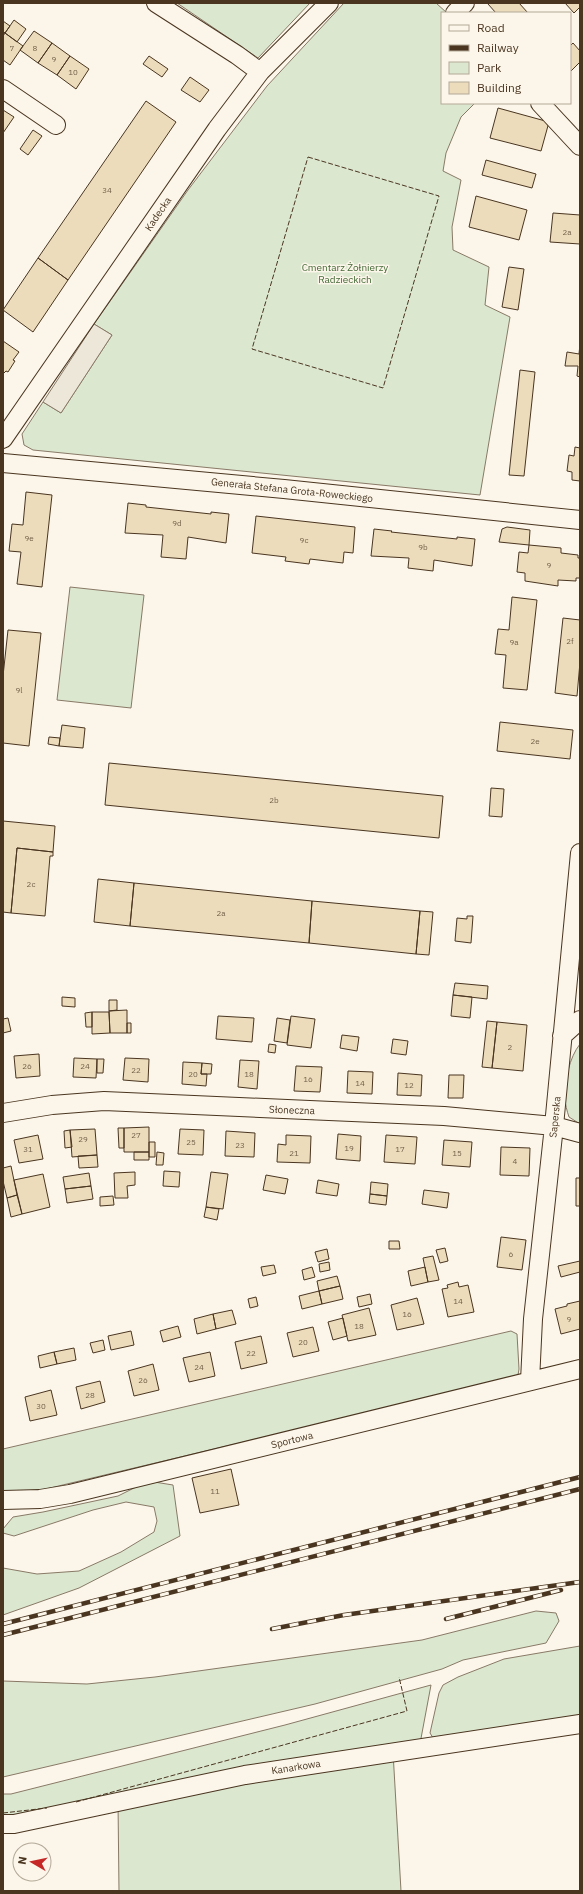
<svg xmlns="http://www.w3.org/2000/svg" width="583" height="1894" viewBox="0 0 583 1894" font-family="'IBM Plex Sans',sans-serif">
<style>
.green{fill:#dce7d0;stroke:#887966}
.parking{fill:#ede7d9;stroke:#887966}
.building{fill:#ecdcbc;stroke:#4a3520}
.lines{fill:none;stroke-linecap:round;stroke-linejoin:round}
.minor-casing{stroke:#4a3520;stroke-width:20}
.minor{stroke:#fbf6e9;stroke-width:18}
.rail-casing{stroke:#4a3520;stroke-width:4.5}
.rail{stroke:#fbf6e9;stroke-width:3;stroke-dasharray:9;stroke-linecap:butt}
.fence{stroke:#4a3520;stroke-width:1;stroke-dasharray:5 2;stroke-linecap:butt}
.labels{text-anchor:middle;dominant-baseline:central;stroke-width:3;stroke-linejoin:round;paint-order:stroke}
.number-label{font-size:8px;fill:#725f47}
.street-label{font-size:10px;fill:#4a3520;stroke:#fbf6e9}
.park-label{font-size:10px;fill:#436837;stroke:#fbf6e9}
</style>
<rect width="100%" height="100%" fill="#fbf6e9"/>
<path class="green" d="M177,3H310L258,58Z
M344,3H436L447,13H442V103H475L461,117L446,153L443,171L461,180L452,227L453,250L489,267L485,305L510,317L480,495L33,450L24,445L22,434L43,402L61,413L112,335L94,324L188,190L267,86Z
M70,587L144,595L131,708L57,700Z
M580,1044V1124L569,1117C567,1111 565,1104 565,1098C565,1080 569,1058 580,1044Z
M511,1331L517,1334L519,1369L518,1375L513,1378L29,1493L3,1494V1449Z
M148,1481L173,1485L180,1536L79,1588L3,1615V1568L37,1574L79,1571L121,1552L154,1532L157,1521L154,1507L126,1502L93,1510L14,1536L3,1533V1529L13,1517L43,1512L118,1496Z
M536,1611L556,1613L559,1621L546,1643L463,1660L442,1669L315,1704L3,1777V1681L87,1684L155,1677L422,1640Z
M580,1646V1724L438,1746L430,1733L439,1693L443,1685L458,1677L504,1659Z
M431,1685L419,1749L393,1752L401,1891H119L118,1802L3,1824V1794H11L285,1725Z"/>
<path class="parking" d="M94,324L112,335L61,413L43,402Z"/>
<path class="building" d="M490,3H519L528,13H496L488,4Z
M565,3H580V7L574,13Z
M14,20L26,29L17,42L5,33Z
M3,21L10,26L5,33L3,31Z
M34,31L52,43L38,63L20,50Z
M5,33L23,46L10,65L3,60V36Z
M52,43L70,56L57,75L38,63Z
M573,43L580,51V62L570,72V46Z
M70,56L89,69L76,89L57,75Z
M149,56L168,69L162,77L143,64Z
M190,77L209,90L200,102L181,90Z
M146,101L176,122L68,280L38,258Z
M498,108L549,122L541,151L490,138Z
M3,110L14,117L3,133Z
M33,130L42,136L28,155L20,149Z
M486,160L536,174L532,188L482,175Z
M476,196L527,210L519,240L469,227Z
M553,213L580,215V244L550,242Z
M38,258L68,280L33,332L3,310Z
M509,267L524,269L518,310L502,307Z
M3,341L19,352L13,360L15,361L8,372L6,371L3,374Z
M580,344V377L577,376L578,366H565L567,352L579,354Z
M520,370L535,372L524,476L509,475Z
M575,447L580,448V481L572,480V472L567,471L569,455L574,456Z
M26,492L52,495L42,587L17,584L21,552L9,551L12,524L23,525Z
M128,503L146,505V507L211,514V512L229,514L226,543L188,537L186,559L161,557L163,535L125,533Z
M256,516L355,527L353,553L344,552L343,563L310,559L309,564L285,561L286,557L252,553Z
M507,527L530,530L529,545L499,542L502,529Z
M374,529L392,531L391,532L457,539V537L475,539L472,566L434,560L433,571L408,568L409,558L371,556Z
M529,545L561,548V553L578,555V558H580V578H576V581L558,580V586L525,581V573L517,572L519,552L528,553Z
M512,597L537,600L527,690L503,688L506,655L495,654L498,629L509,630Z
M563,618L580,620V662L577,696L555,693Z
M8,630L41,633L29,746L3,743V676Z
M500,722L573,730L570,759L497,751Z
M62,725L85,728L83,748L59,746Z
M49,737L60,738L59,746L48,744Z
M109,763L443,796L439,838L105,805Z
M491,788L504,789L502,817L489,816Z
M3,821L55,826L53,852L17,848L11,913L3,912Z
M17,848L53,852V856H50L45,916L11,913Z
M98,879L134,883L130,926L94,922Z
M134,883L312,901L309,943L130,926Z
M312,901L420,911L416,954L309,943Z
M420,911L433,912L429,955L416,954Z
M467,916H473L471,943L455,941L457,918L467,919Z
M455,983L488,986L487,999L453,995Z
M453,995L472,997L470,1018L451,1016Z
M62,997L75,998V1007L62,1006Z
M109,1000H117V1010L109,1011Z
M127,1010V1033H110L109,1011Z
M92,1012H109L110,1033L92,1034Z
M92,1012V1027H86L85,1013Z
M218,1016L254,1018L252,1042L216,1039Z
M291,1016L315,1019L311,1048L287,1045Z
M8,1018L11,1031L3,1033V1019Z
M277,1018L290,1020L287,1043L274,1041Z
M487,1021L497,1022L492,1068L482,1067Z
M497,1022L527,1025L523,1071L492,1068Z
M127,1023H131V1033H127Z
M342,1035L359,1037L357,1051L340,1048Z
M393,1039L408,1041L406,1055L391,1053Z
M269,1044L276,1045L275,1053L268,1052Z
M39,1054L40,1076L16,1078L14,1056Z
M74,1058L97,1059L96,1078L73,1077Z
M125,1058L149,1059L148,1082L123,1080Z
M97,1059H104L103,1073H97Z
M240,1060L259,1061L257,1089L238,1087Z
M183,1062L202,1063L201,1074H207L206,1086L182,1084Z
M202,1063L212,1064L211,1074H201Z
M296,1066L322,1067L320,1092L294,1091Z
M348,1071L373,1072L372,1094L347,1093Z
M398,1073L422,1075L421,1096L397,1095Z
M449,1075H464L463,1098H448Z
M149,1127V1152H124V1128Z
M118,1128H124V1148H119Z
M95,1129L97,1155L72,1157L70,1130Z
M180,1129L204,1130L203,1155L178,1154Z
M70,1130L72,1147L65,1148L64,1131Z
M226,1131L255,1133L254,1157L225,1156Z
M338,1134L361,1136L360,1161L336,1159Z
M38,1135L43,1159L19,1163L14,1140Z
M286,1135L311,1136L310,1163L277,1162L278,1144L286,1145Z
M386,1135L417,1137L415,1164L384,1162Z
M444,1140L472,1142L470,1167L442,1165Z
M149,1142H155V1157H149Z
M501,1147L530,1148L529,1176L500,1175Z
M134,1152H149V1160H134Z
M157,1152L164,1153L163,1165H156Z
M97,1155L98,1167L79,1168L78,1156Z
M11,1166L17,1195L7,1198L3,1181V1168Z
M164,1171L180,1172L179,1187L163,1186Z
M135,1172V1185L127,1186L128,1198H115L114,1173Z
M211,1172L228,1174L223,1209L206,1207Z
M89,1173L91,1186L65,1189L63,1177Z
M43,1174L50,1207L22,1214L14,1180Z
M266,1175L288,1179L285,1194L263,1190Z
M576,1178H580V1206H576Z
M318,1180L339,1184L337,1196L316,1193Z
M371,1182L388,1184L387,1196L370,1194Z
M91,1186L93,1199L67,1203L65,1189Z
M424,1190L449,1193L447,1208L422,1204Z
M370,1194L387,1196L386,1205L369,1203Z
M17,1195L22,1214L11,1217L7,1198Z
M113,1196L114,1205L100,1206V1197Z
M206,1207L219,1209L217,1220L204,1217Z
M501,1237L526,1240L522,1270L497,1267Z
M389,1241H399L400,1249H389Z
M445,1248L448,1261L440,1263L436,1250Z
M327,1249L329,1259L318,1262L315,1252Z
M433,1256L439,1280L428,1282L423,1258Z
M580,1261V1272L561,1277L558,1266Z
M329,1262L330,1270L320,1272L319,1264Z
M274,1265L276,1273L263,1276L261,1267Z
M312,1267L315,1277L304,1280L302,1270Z
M425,1267L428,1282L411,1286L408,1271Z
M337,1276L340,1286L319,1291L317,1281Z
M458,1282L459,1287L468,1285L474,1312L448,1317L442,1289L448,1288L447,1285Z
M340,1286L343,1299L322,1304L319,1291Z
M319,1291L322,1304L302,1309L299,1296Z
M370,1294L372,1304L359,1307L357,1297Z
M256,1297L258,1306L250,1308L248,1299Z
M417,1298L424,1324L397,1330L391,1305Z
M580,1301V1329L561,1334L555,1309L567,1306V1304Z
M369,1308L376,1335L348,1341L342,1315Z
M232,1310L236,1324L216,1329L213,1314Z
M213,1314L216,1329L197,1334L194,1319Z
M343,1318L347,1336L333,1340L328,1322Z
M178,1326L181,1337L163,1342L160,1331Z
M313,1327L319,1351L293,1357L287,1333Z
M131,1331L134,1345L111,1350L108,1336Z
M261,1336L267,1363L241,1369L235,1342Z
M103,1340L105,1350L93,1353L90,1343Z
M74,1348L76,1360L57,1364L54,1352Z
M54,1352L57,1364L40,1368L38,1356Z
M210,1352L215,1376L189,1382L183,1358Z
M153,1364L159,1390L134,1396L128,1371Z
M100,1381L105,1402L81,1409L76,1387Z
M51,1390L57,1415L30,1421L25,1397Z
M231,1469L239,1505L200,1513L192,1478Z"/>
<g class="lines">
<g class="minor-casing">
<path id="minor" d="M156,3L237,55L260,72
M455,13L465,3
M3,89L56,125
M540,103L580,146
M3,439L217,129L260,72L329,3
M3,463L284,489L580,520
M562,1036L580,1020
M3,1113L52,1105L104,1101L444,1116L554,1126L580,1133
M530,1381L533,1319L554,1126L580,853
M3,1500L40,1499L70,1494L580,1369
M3,1824H14L245,1775L580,1724"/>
</g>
<use href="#minor" class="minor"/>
<g class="rail-casing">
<path id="rail" d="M446,1619L561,1590
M3,1624L580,1477
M272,1629L344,1615L580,1582
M3,1635L580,1489"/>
</g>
<use href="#rail" class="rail"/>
<path class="fence" d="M308,157L439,196L383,388L252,349Z
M76,1802L407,1711L399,1677
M3,1813L47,1808"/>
</g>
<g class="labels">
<g class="number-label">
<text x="12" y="48">7</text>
<text x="35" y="48">8</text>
<text x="54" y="59">9</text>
<text x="73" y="72">10</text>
<text x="107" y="190">34</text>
<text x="567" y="232">2a</text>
<text x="177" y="523">9d</text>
<text x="29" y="538">9e</text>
<text x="304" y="540">9c</text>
<text x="423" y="547">9b</text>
<text x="549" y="565">9</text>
<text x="570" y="641">2f</text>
<text x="514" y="642">9a</text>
<text x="19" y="690">9l</text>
<text x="535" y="741">2e</text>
<text x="274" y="800">2b</text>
<text x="31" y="884">2c</text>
<text x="221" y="913">2a</text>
<text x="510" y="1047">2</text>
<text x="27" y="1066">26</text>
<text x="85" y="1066">24</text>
<text x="136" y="1070">22</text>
<text x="193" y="1074">20</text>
<text x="249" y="1074">18</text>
<text x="308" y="1079">16</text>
<text x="360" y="1083">14</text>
<text x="409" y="1085">12</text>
<text x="136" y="1135">27</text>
<text x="83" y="1139">29</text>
<text x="191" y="1142">25</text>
<text x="240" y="1145">23</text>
<text x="349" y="1148">19</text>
<text x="28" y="1149">31</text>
<text x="400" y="1149">17</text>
<text x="294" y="1153">21</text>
<text x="457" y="1153">15</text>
<text x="515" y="1161">4</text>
<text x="511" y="1254">6</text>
<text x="458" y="1301">14</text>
<text x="407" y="1314">16</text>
<text x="569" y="1319">9</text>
<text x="359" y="1326">18</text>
<text x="303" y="1342">20</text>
<text x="251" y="1353">22</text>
<text x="199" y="1367">24</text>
<text x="143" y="1380">26</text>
<text x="90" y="1395">28</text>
<text x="41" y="1406">30</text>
<text x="215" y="1491">11</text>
</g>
<g class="street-label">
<text transform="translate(158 214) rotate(-56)">Kadecka</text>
<text transform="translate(292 490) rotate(6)">Generała Stefana Grota-Roweckiego</text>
<text transform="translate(292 1110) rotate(2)">Słoneczna</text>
<text transform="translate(555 1117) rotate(-84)">Saperska</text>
<text transform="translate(292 1440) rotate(-14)">Sportowa</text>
<text transform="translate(296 1767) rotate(-9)">Kanarkowa</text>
</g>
<g class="park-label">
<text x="345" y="267">Cmentarz Żołnierzy<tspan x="345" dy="12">Radzieckich</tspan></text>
</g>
</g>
<rect width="583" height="1894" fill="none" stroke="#4a3520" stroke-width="8"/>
<rect x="441" y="12" width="130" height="92" fill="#fbf6e9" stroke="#b4a999"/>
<rect x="449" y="25" width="20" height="6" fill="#fbf6e9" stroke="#b4a999"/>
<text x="477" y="32" font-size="12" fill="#4a3520">Road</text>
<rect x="449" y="45" width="20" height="6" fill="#4a3520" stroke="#b4a999"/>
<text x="477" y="52" font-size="12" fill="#4a3520">Railway</text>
<rect x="449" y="62" width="20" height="12" fill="#dce7d0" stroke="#b4a999"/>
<text x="477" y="72" font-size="12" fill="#4a3520">Park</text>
<rect x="449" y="82" width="20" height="12" fill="#ecdcbc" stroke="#b4a999"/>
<text x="477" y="92" font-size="12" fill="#4a3520">Building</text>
<g transform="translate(32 1862) rotate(279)"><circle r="19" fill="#fbf6e9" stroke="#b4a999"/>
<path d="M0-3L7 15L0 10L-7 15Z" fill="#c62828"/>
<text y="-6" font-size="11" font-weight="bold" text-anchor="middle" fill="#4a3520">N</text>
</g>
</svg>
